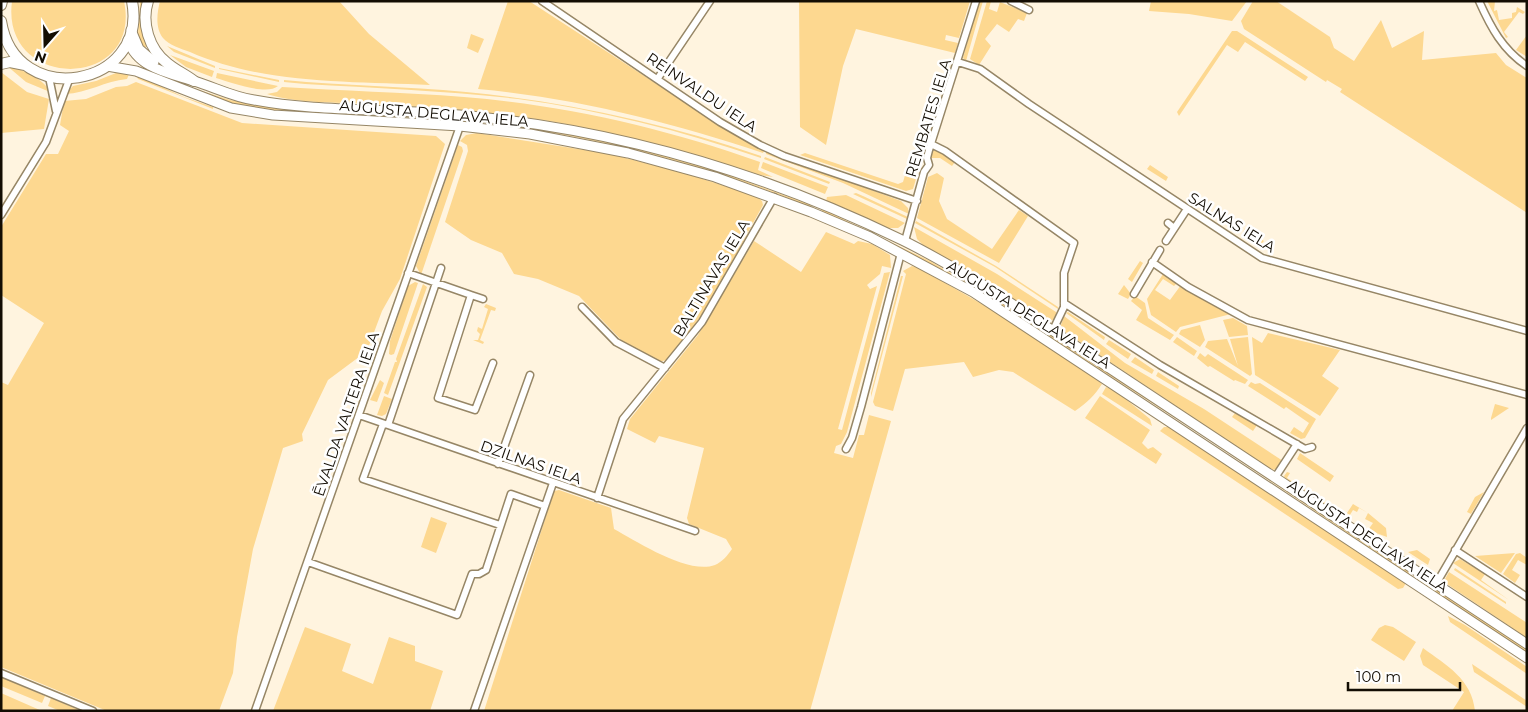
<svg xmlns="http://www.w3.org/2000/svg" width="1528" height="712" viewBox="0 0 1528 712" font-family="Montserrat,sans-serif">
<style>
.green{fill:#fdd890}
.lines{fill:none;stroke-linecap:round;stroke-linejoin:round}
.street-casing{stroke:#968666;stroke-width:9}
.secondary-casing{stroke:#968666;stroke-width:11}
.primary-casing{stroke:#968666;stroke-width:12}
.street{stroke:#fff;stroke-width:6}
.secondary{stroke:#fff;stroke-width:9}
.primary{stroke:#fff;stroke-width:10}
.labels{text-anchor:middle;dominant-baseline:central;stroke-width:5;stroke-linejoin:round;paint-order:stroke}
.street-label{font-size:15px;fill:#130d03;stroke:#fff}
</style>
<rect width="100%" height="100%" fill="#fff4df"/>
<path class="green" d="M12,1H124C143,91 0,92 12,1Z
M140,1H145L149,45L143,49L138,35Z
M160,1H339L369,34L430,85C350,81 265,85 190,52C181,49 169,45 163,38C155,28 157,13 160,1Z
M508,1H529L732,133L764,151L763,153C670,122 576,98 478,89Z
M799,1H970L959,38L946,35L945,40L958,43L955,53L856,29L843,66L826,145L800,127Z
M979,1H983L966,61L963,58Z
M987,1H991L989,9L997,12L1000,2L1027,13L1024,21L1018,19L1009,32L997,24L985,39L991,46L979,65L970,59Z
M1151,1H1247L1232,21L1189,14L1149,11Z
M1253,1H1276L1330,37L1334,48L1354,61L1381,20L1392,48L1424,31L1422,60L1496,53L1506,65L1527,78V213L1340,92L1342,89L1327,80L1326,82L1244,29L1241,21Z
M1487,1H1495L1494,11L1497,10L1499,20L1512,18V13L1516,12L1517,7L1525,12L1523,14L1519,12L1504,32L1508,37L1506,38Z
M1232,31H1237L1308,77L1305,81L1245,42L1238,52L1227,45L1179,116L1177,112Z
M471,34L484,39L478,53L467,48Z
M1527,35V57L1516,50Z
M167,46L215,66V68L174,52Z
M170,55L214,71L212,77L186,67Z
M141,63L193,88L230,100L268,107L459,118L585,135L712,169L811,205L810,207C699,161 579,132 460,120C386,112 303,120 231,103C199,95 169,80 140,66Z
M6,65C19,68 45,79 50,92L26,82Z
M219,68L279,80V82L219,69Z
M121,71L130,72L127,79C105,81 88,93 65,94L73,86L96,81Z
M1,72L27,92L49,99L44,129L1,133Z
M217,73L278,86C267,96 230,82 216,78Z
M136,75L184,97L213,107V109L138,79Z
M284,80C344,86 405,86 466,92C567,102 665,123 761,156V158C682,131 600,110 518,99C447,91 376,88 305,84L284,82Z
M136,82L242,123L436,136L445,144L400,279L382,311L367,351L328,380L302,434L303,441L283,448L253,549L237,637L233,673L219,711H107L1,667V382L8,385L44,323L1,295V227L46,154H58L69,131L60,125L64,101L86,99L116,87L127,86Z
M282,87C342,91 403,92 464,97C564,105 665,128 760,162L758,170L773,177L760,175C676,149 593,125 505,115C460,110 414,106 368,104C335,102 299,104 267,94L277,92Z
M477,133L610,154L684,173L756,196L762,201L763,205L699,322L667,360L658,362L625,344L579,296L538,279L514,274L502,253L471,240L445,222L468,151L467,145L460,141L466,135Z
M458,145L462,147L463,151L421,275L416,266Z
M937,150L955,162L952,166L940,158H931L933,151Z
M766,151L901,201L908,208L909,214L843,183L766,154Z
M805,153L898,184L903,182L906,172L914,174L916,179L913,189L906,191L800,155Z
M765,157L830,182L829,184L764,159Z
M763,162L828,187L825,194L761,168Z
M1150,165L1168,177L1166,181L1147,169Z
M937,173L944,178L939,201L947,219L992,249L1019,210L1028,216L999,263L917,218L928,177Z
M856,193L863,196L908,217L907,219L853,194Z
M846,195L905,223L898,228H886L826,201L827,197Z
M822,209L930,261L984,293L876,236L821,212Z
M916,221L996,266L1058,307V309L995,267L915,223Z
M914,227L997,274L1056,312V315L1053,320L1044,319L983,280L926,248L917,239Z
M1245,228L1264,241L1261,244L1243,232Z
M826,232L854,244L858,241L872,244L890,255L891,268L882,266L880,274L867,285L870,289L877,286L838,429L842,430L884,273L890,272L847,432L841,444L836,446L834,453L853,458L859,435H864L869,415L891,421L810,711H484L554,491L559,490L611,508L614,529C638,542 688,575 715,565C722,562 728,555 732,549L726,539L689,524L687,518L704,448L659,436L655,443L627,429L630,419L698,335L754,241L801,272Z
M1140,261L1143,263L1132,282L1128,279Z
M912,266L919,268L987,307L1094,377L1102,384C1094,396 1087,403 1075,411L1013,372L999,370L973,377L964,362L905,369L893,411L875,406L873,402L906,274L903,271Z
M1163,274L1177,283L1174,286L1163,279L1155,290L1170,300L1181,285L1231,314L1180,327L1176,332L1151,315L1147,299Z
M901,276H903L871,397V393Z
M415,282L418,283L394,354L391,355L389,354L390,341L408,286Z
M423,284L427,287L388,395L384,393L395,362H397L396,359Z
M1124,285L1131,294L1128,299L1118,294Z
M1135,296L1145,303L1148,318L1174,335L1170,340L1136,320L1142,310L1131,301Z
M995,298L1186,424V425L994,301Z
M486,304L496,308L495,311L491,310L480,340L484,342L483,344L473,340H478L480,334L477,331L478,327L482,329L488,309L484,307Z
M1068,312L1105,337L1104,340L1066,313Z
M1064,316L1125,363L1204,409L1283,461L1277,469L1272,470L1062,330L1061,325Z
M1233,318L1247,326L1248,335L1229,337L1223,320Z
M1200,325L1205,340L1200,347L1179,334L1181,330Z
M1268,333L1340,350L1322,376L1339,388L1320,416L1255,375L1252,337L1262,343Z
M1177,337L1197,351L1194,356L1173,342Z
M1248,337L1252,374L1250,376L1205,347L1208,341L1227,339L1238,366L1230,339Z
M1109,340L1131,354L1128,359L1106,344Z
M1200,353L1205,357L1208,354L1248,380L1245,384L1235,380L1234,381L1210,366L1208,367L1197,358Z
M1135,357L1154,370L1152,374L1131,362Z
M1158,372L1179,386L1178,389L1156,376Z
M380,380L384,383L377,402L370,400Z
M1251,382L1255,384L1260,383L1316,419L1305,438L1301,439L1290,433L1294,427L1303,433L1309,423L1286,407L1284,409L1248,386Z
M1106,387L1116,391L1150,419L1152,426L1102,394Z
M384,396L392,399L386,414L382,416L377,415Z
M1100,396L1150,430L1142,443L1148,449L1153,447L1162,454L1156,464L1085,418Z
M1495,404L1509,408L1491,420V418Z
M1235,413L1257,425L1253,431L1232,417Z
M1164,427H1171L1406,583L1403,588L1398,589L1160,431Z
M1196,431H1198L1412,572L1410,575Z
M1300,453L1334,476L1330,482L1297,459Z
M1287,472L1290,473L1287,478L1345,516L1353,504L1368,513L1386,528L1387,537L1368,530L1373,523L1365,519L1368,513L1359,508L1357,512L1353,510L1348,518L1344,517L1285,478L1284,476Z
M1484,492L1471,514L1467,512L1475,497Z
M431,517L447,523L436,553L421,547Z
M1417,550L1430,559L1428,565L1408,552Z
M1515,553L1501,573L1475,556Z
M1520,553L1527,558V565L1518,560L1512,570L1520,575L1515,583L1503,574L1516,554Z
M1460,559L1485,574L1481,580L1509,600L1453,563Z
M1455,568L1506,602V604L1454,570Z
M1449,572L1527,623V638L1447,584L1445,579Z
M1422,579L1527,649V656L1421,582Z
M1448,616L1465,625L1527,667V674L1450,622Z
M1385,625L1393,627L1416,642L1404,661L1371,640L1379,628Z
M305,627L351,644L342,671L373,684L389,637L415,646V661L443,671L430,711H273Z
M1423,648C1446,665 1472,679 1475,711H1452L1464,692L1423,665L1420,656Z
M1472,664L1527,701V707L1474,672Z
M1,677L45,696L42,703L1,686Z
M1,693L42,711H1Z
M51,698L81,711H60L48,706Z"/>
<g class="lines">
<g class="street-casing">
<path id="street" d="M542,1L720,122L760,145L784,156L917,201
M1011,1L1029,10
M1479,1C1491,28 1503,50 1527,66
M958,62L980,69L1029,104L1262,258L1527,331
M49,77L56,111
M658,78L710,1
M931,144L945,151L1074,243L1064,273V307L1053,330
M1,215L46,142L69,80
M1168,223L1174,228
M905,241L924,172L929,165L927,158L929,150L976,1
M1166,241L1187,209
M1152,262L1188,287L1248,320L1527,395
M408,273L471,295L438,398L475,410L493,363
M1134,294L1160,250
M471,295L483,299
M1064,303L1160,365L1305,449L1312,447
M582,307L616,342L665,368
M359,415L695,531
M383,424L363,479L500,525
M388,425L441,268
M846,449L852,438L861,407L901,253
M498,464L530,375
M1276,476L1297,444
M597,498L623,419L702,322L774,197
M1455,550L1527,597
M308,562L457,615L472,574H479L486,570L511,494L545,506
M1436,584L1527,428
M1,673L93,711
M255,711L460,126
M474,711L553,483"/>
</g>
<g class="secondary-casing">
<path id="secondary" d="M131,30L139,49L154,62
M128,40C137,68 169,73 194,81C214,87 233,97 254,100C307,110 364,109 418,112C587,121 750,166 902,240C929,253 955,269 982,284L1527,644
M107,66L136,71L231,108L273,115L460,126L530,134L628,153L715,177L811,212L870,237L973,292L1527,658"/>
</g>
<g class="primary-casing">
<path id="primary" d="M148,1C141,23 149,49 167,63C175,70 185,74 194,81
M1,5L2,1
M1,21C15,111 149,88 132,1
M1,64L10,62L25,65"/>
</g>
<use href="#street" class="street"/>
<use href="#secondary" class="secondary"/>
<use href="#primary" class="primary"/>
</g>
<g class="labels">
<g class="street-label">
<text transform="translate(702 92) rotate(34)">REINVALDU IELA</text>
<text transform="translate(434 113) rotate(5)">AUGUSTA DEGLAVA IELA</text>
<text transform="translate(928 118) rotate(-73)">REMBATES IELA</text>
<text transform="translate(1232 222) rotate(32)">SALNAS IELA</text>
<text transform="translate(711 278) rotate(-59)">BALTINAVAS IELA</text>
<text transform="translate(1029 314) rotate(32)">AUGUSTA DEGLAVA IELA</text>
<text transform="translate(346 414) rotate(-71)">ĒVALDA VALTERA IELA</text>
<text transform="translate(531 462) rotate(19)">DZILNAS IELA</text>
<text transform="translate(1368 536) rotate(34)">AUGUSTA DEGLAVA IELA</text>
</g>
</g>
<rect width="1528" height="712" fill="none" stroke="#130d03" stroke-width="5"/>
<g transform="translate(45 45) rotate(200)" stroke="#ffffff" stroke-width="4" paint-order="stroke">
<path d="M0-4L9 19L0 12L-9 19Z" fill="#130d03"/>
<text y="-8" font-size="14" font-weight="bold" text-anchor="middle" fill="#130d03">N</text>
</g>
<path d="M1348 682v8h112v-8" fill="none" stroke="#130d03" stroke-width="2.5"/>
<text x="1356" y="682" font-size="15" fill="#130d03" stroke="#ffffff" stroke-width="4" paint-order="stroke">100 m</text>
</svg>
